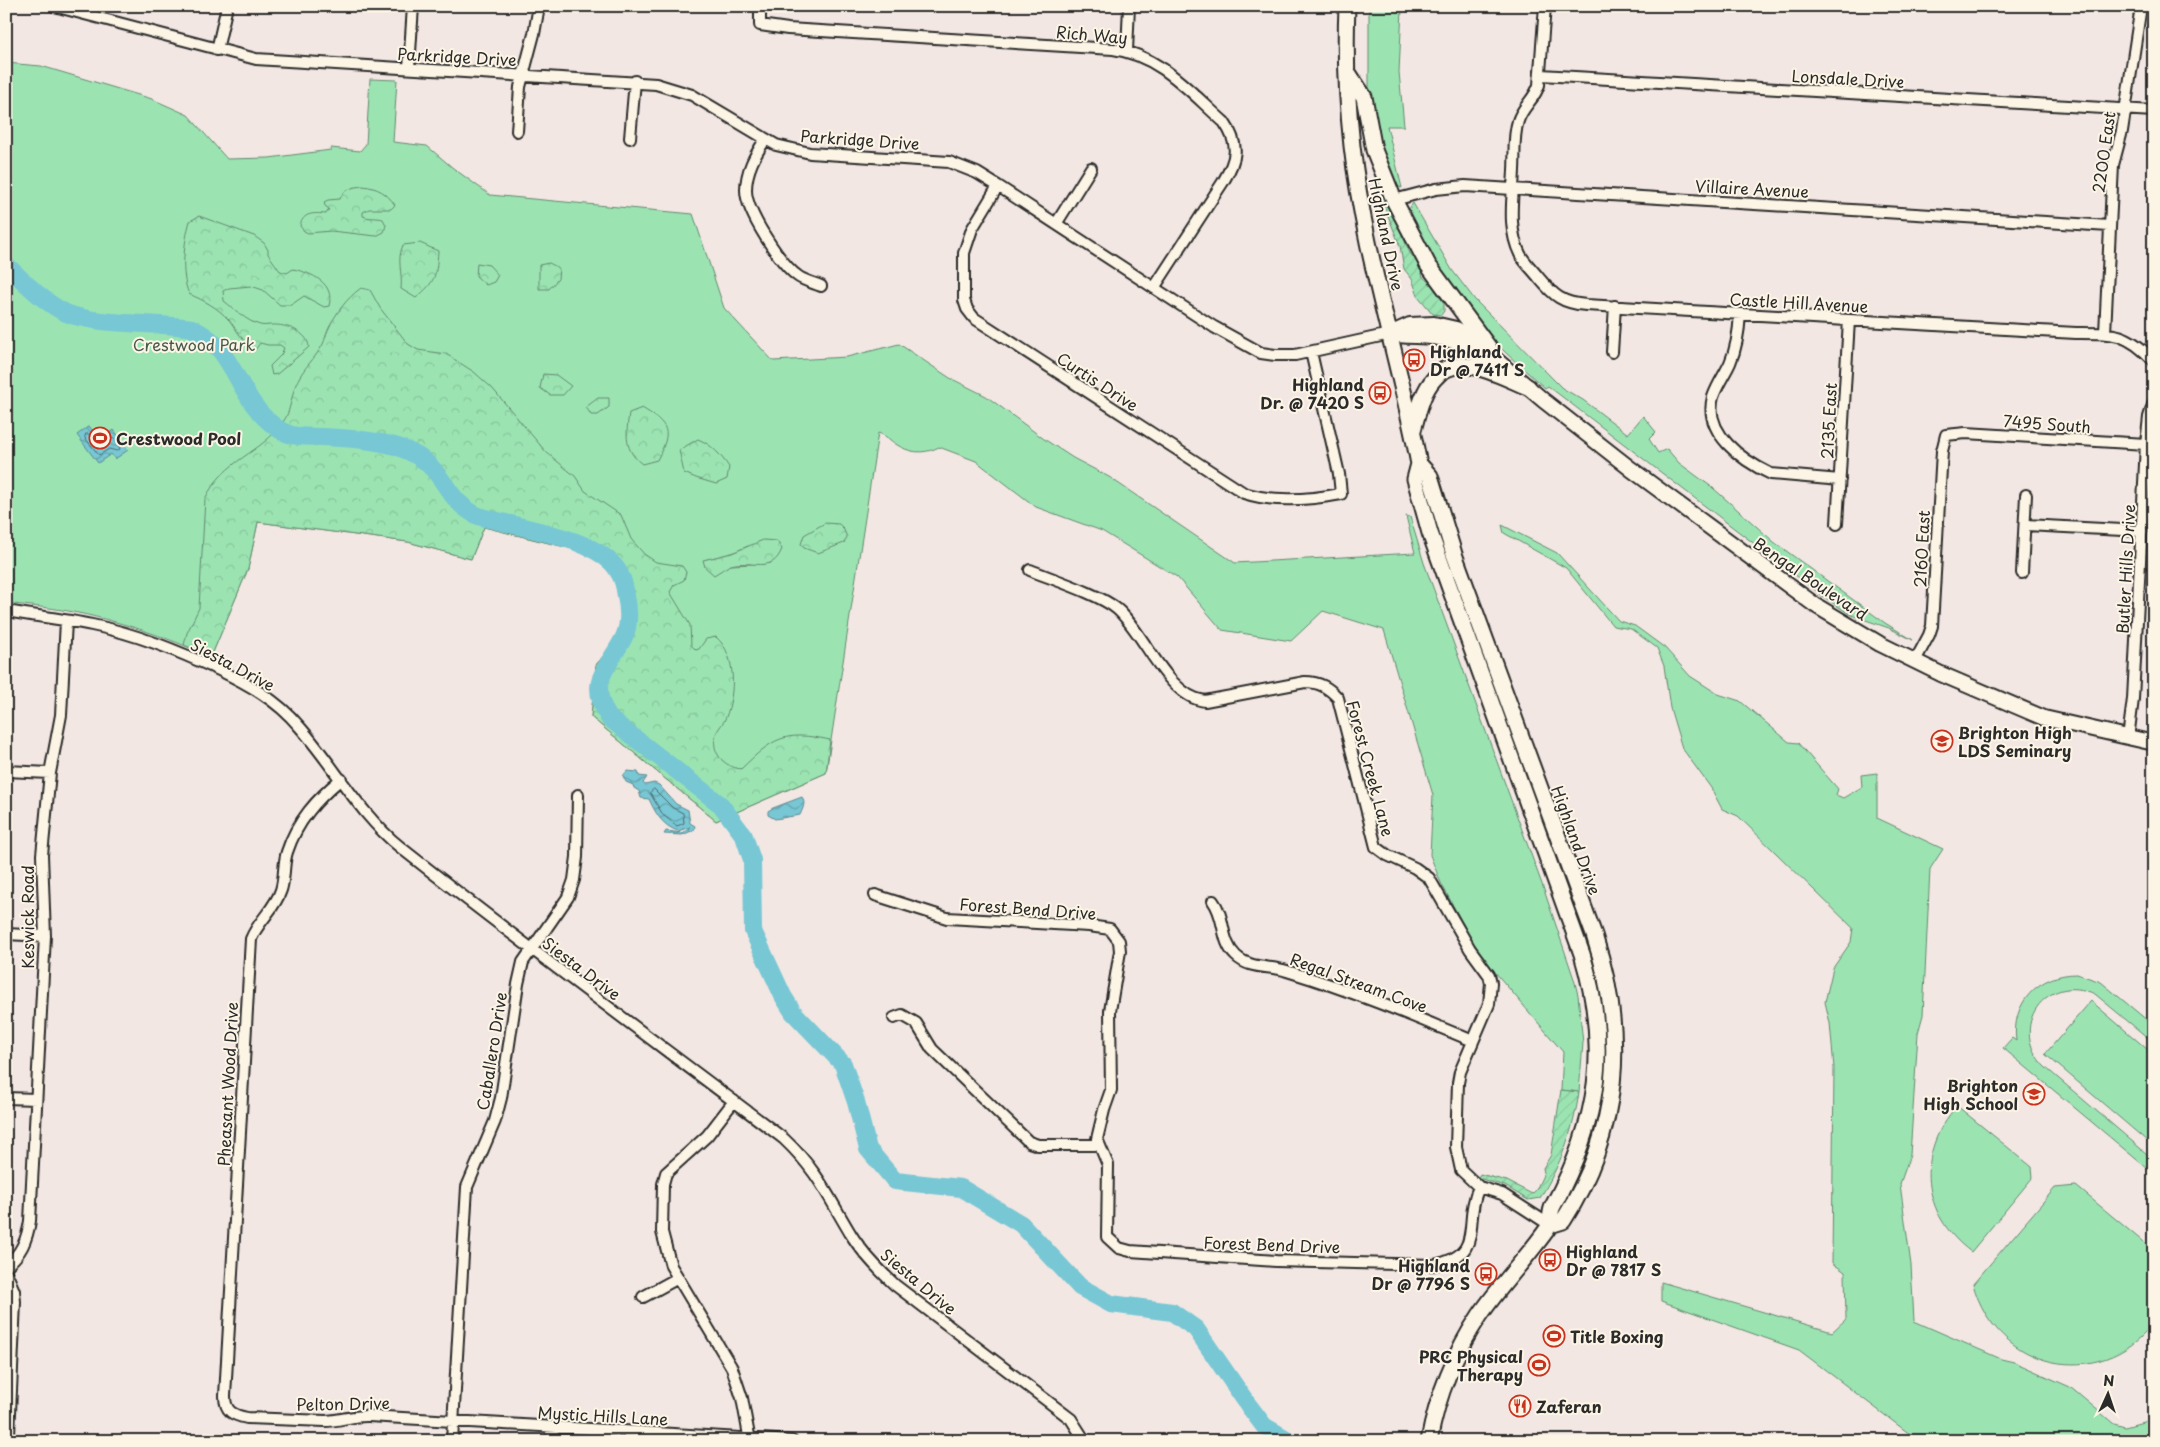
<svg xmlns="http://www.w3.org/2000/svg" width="2160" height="1447" viewBox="0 0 2160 1447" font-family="'Playpen Sans',sans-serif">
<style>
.green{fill:#9be4b2;stroke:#63886e;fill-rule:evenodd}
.forest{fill:url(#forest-crowns);stroke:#63886e}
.garden{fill:url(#garden-furrows);stroke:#63886e}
.water{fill:url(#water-waves);stroke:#598990}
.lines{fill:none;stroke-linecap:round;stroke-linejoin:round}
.shore{stroke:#4a696f;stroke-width:1}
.river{stroke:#78c7d4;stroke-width:18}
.street-casing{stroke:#2b2b2b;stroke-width:14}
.secondary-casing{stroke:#2b2b2b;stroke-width:18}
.primary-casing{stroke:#2b2b2b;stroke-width:19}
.street{stroke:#fcf5e5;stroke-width:10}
.secondary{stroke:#fcf5e5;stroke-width:14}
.primary{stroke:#fcf5e5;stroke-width:15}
.labels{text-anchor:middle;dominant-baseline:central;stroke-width:4;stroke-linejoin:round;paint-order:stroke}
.street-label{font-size:16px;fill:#2b2b2b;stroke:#fcf5e5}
.park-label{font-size:16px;fill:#47594d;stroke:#fcf5e5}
.poi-label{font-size:16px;font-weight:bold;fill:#2b2b2b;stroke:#fcf5e5;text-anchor:start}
</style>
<defs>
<pattern id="forest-crowns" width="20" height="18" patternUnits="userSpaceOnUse" patternTransform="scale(1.25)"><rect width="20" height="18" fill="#9be4b2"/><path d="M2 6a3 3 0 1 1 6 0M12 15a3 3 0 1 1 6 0" fill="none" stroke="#86c499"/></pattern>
<pattern id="garden-furrows" width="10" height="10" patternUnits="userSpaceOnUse" patternTransform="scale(1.25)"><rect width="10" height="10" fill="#9be4b2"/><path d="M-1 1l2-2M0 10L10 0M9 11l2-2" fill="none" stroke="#86c499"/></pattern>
<pattern id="water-waves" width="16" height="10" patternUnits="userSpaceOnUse" patternTransform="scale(1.25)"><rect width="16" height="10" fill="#78c7d4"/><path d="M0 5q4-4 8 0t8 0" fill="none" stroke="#63a2ac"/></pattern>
</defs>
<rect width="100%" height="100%" fill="#f3e7e3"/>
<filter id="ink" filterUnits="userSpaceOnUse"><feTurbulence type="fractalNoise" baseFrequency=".02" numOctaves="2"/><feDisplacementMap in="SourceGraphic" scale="10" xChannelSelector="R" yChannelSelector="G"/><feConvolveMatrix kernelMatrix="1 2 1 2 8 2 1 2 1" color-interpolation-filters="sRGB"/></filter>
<g filter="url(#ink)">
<path class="green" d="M1369,6H1392L1393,8L1402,9L1399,72L1404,126H1387L1402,188L1392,184L1384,161L1369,92Z
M6,63L41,66L152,99L188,115L227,159L269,158L331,150V148L360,151L366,144L370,79L397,80L393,142L427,146L453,168L490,195L693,214L724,308L773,361L847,357L899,344L950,378L986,396L1044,439L1073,458L1109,477L1235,563L1415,553L1406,516L1410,517L1424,563L1543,887L1574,979L1578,995L1583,1043L1579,1092L1561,1090L1563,1052L1478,952L1441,883L1430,855L1433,795L1384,630L1323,611L1291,641L1222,630L1177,577L1102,531L1036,507L976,461L939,447C927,453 914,454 901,447C892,443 888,436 878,433L826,773L716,821L591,717L596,665L613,644L626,625L611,566L573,549L484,527L471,559L408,542L258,522L248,569L211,657C165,636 117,620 68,611C48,607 27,606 6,603ZM748,546L771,563L731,565L704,560L732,553Z
M1413,203L1452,270L1475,300L1562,388L1583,400L1628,434L1643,416L1656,432L1649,439L1658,453L1667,449L1679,463L1713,488L1774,542L1885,623L1913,640L1889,628L1851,615L1824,597L1548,386L1545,388C1511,358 1476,328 1450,289C1435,267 1423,242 1410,219L1409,209Z
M1502,525L1557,553L1619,621L1635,626L1665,648L1690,676L1718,694L1740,701L1789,742L1798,743L1838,789L1836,795L1843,798L1862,787L1861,775L1877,773V818L1943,849L1930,869L1923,1015L1918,1033L1910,1155L1900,1184L1911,1265L1914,1321L2001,1359L2014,1362L2070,1387L2114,1424L2125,1427L2154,1419V1441H1919L1799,1350L1661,1301V1282L1832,1332L1846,1319L1845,1272L1832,1263L1834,1068L1830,1023L1825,1002L1833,968L1851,942L1853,928L1738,816L1722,809L1711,788L1682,748L1670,708L1664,666L1657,648L1631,629L1613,626L1566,568L1504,533Z
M2077,974L2101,982L2154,1026V1043L2095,994C2046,971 2006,1028 2045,1067L2154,1160V1174L2003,1048L2012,1038L2016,1041C2011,1003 2038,974 2077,974Z
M2091,1001L2154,1055V1147L2045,1054Z
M1957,1106L2032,1167L2033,1177L1971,1252C1921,1215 1915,1152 1957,1106Z
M2076,1186L2154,1251V1323C2099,1393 1996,1369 1973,1284L2055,1188Z"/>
<path class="forest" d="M363,186C378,188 386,192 395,205L391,209H369L363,212V216C370,219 376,217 383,219L386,225L384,232L376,236L331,231L308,233L304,231L300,226C303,212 314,213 326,214L329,209L325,206L324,202L328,200L340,199C343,189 353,187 363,186Z
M199,216L254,236L264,243L268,250V254L280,271L287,273L293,269C312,273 335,283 329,306L324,307L304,296L291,305H280L263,290L251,286L229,288L223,291L224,301C236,310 246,321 260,325C264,326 268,325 272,325C286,324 308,332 309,347L277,374L272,375L270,366L281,355L284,348L280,345H268L260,343L255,350C244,344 237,330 229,320C217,307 205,301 189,294C180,274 184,242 190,221Z
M420,243L438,251C436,277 436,281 416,298L401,289C403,272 396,261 403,245Z
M477,263L489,265L498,275L494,282L486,285L476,276Z
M549,263L559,268L558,279L549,289H539V265Z
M361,288L370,290L380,308L408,344L418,350L446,354L474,372L492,388L546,452L575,476L585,491L621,515L631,539L644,554L656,562L682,566L686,572L684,580L674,585L670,592L690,625L691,645L696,650L699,649L706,639L716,637C737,655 735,694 726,717C724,723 718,728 716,734C710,752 724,767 741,769C773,738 784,730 830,740L826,773L716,821L591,717L596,665L613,644L626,625L611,566L573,549L484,527L471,559L408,542L258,522L248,569L211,657L184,645L187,633L199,608L205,499C225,458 260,455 283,422C291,412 291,394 297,382C303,368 316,358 323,344C325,340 326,334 328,330C335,314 347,298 361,288Z
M543,374L556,375L571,386L563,395H550L540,388Z
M598,398H609V407L598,415H591L586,407Z
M642,408C670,425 672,431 657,460L642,464C624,450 626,435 629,413Z
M698,439C712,445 720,454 729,467L727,479L716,484L696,478L684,473L679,450Z
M825,523L839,524L843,528L847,537L844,543L818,553L804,548L801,544L804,535Z
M763,540L777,541L782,549C772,575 752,559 731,565C726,567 719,572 714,575L705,567L703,560L732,553Z"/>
<path class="garden" d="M1386,198L1410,253L1418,263L1423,277L1431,284L1444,303V311L1441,315L1433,314L1418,296L1412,279L1404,269L1400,246L1383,203V199Z
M1561,1090L1579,1092C1574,1130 1560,1166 1540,1198L1528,1200L1505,1186L1478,1178L1480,1174L1507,1181L1532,1194L1536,1190L1544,1173L1543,1168L1551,1155Z"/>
<path class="water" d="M89,426L100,440L114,430L128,450L115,459L111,454L98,463L77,435Z
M627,771L638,772L639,776L647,777L643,783L645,785L654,783L659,785L676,804L688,810L690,823L695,826L694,830L682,835L664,834L666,831L683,833L690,827L678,831C662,826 655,812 649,799L641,798L639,791L634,788L633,785L626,782L623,776Z
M802,797C806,803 803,808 800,815L775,819L768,815V811L773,808Z"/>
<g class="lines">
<path class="shore" d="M86,434H89L100,445L114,438L120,449L117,451L109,449L99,455L85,438Z
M654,789L673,808L683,813L684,823L677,826L663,815L650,793Z"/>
<path class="river" d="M6,265C24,281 44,303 66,313C98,326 155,322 192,328C199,332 207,336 214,343C237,367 245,404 273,425C290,439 302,436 323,437C346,438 380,440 401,448C411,452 423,458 430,466C448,484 451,502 476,515C484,518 493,520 502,522C533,530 601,541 618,571C623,578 625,588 626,596C629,610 630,624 624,637C608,669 586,681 609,718L721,805L744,836L752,860L753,931L783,996L793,1012L843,1064L856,1102L868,1149L895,1181L961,1188L1021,1224L1080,1287L1111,1304L1172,1312L1196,1329L1249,1406L1264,1426L1290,1441"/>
<g class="street-casing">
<path id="street" d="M54,6L256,59L656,84L692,95L776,145L810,153L949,162L977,173L998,186L1214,327L1261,353L1275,355H1295L1390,334
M760,6V25L788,29L1113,49C1160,55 1190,92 1224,122C1240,145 1237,159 1223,182L1154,288
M1545,6L1539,85C1535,99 1522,107 1518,121C1513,136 1515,155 1514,170C1513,198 1507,228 1520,254C1524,262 1533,270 1539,278C1554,296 1562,303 1586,305L2076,333C2114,333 2127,332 2154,361
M217,50L227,6
M1127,51L1129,6
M409,68L413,6
M1541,75L2154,111
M517,131L520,87L534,34L539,6
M630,138L635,81
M765,140C755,155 746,171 746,190C746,212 781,265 799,277C805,281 814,283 821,286
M998,186L972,229L964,253V300L967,309L974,318L1244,493C1275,503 1309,500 1341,494L1339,474L1311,352
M1394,200L1436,189L1465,186L2109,226
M1056,224L1091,168
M1740,314C1739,331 1737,347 1730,363C1725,374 1717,385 1713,397C1703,433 1743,461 1771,474L1840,480
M2105,333L2113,165L2122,131L2141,6
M1612,352L1615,306
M1837,524L1849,320
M2025,525L2142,531
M1030,570C1052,579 1101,595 1117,609C1144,632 1167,697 1205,701L1305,682C1320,682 1329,688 1338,698L1376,847L1387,855L1415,868L1429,878L1470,949L1489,975L1491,983L1489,1004L1460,1072L1458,1083L1456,1147L1461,1170L1479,1187L1502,1194L1550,1225
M2022,573L2026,495
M6,611C35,616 64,619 92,625C137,634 178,651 219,670C248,684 277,700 298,725C333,764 359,814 400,847C526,947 656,1042 784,1139C819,1172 828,1197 852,1236C864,1255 879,1270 895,1285L1071,1419L1085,1441
M1915,661L1929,635L1932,626L1942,451L1946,435L1966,433L2146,444
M2128,738L2133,699L2146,444L2149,417L2154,402
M6,771L50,773
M341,779C317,799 297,821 287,852C283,864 285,878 281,890C275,909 258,921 251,939L225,1396C225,1412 233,1415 247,1418L325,1421C340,1421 353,1415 369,1416L792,1441
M875,895L947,918L1089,926L1110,929L1119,941L1120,951L1110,1011L1111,1090L1104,1110L1097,1139L1108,1165L1107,1237L1119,1248L1130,1251L1276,1261L1434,1265C1487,1254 1462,1223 1479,1187
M1213,901C1226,918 1220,941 1236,956C1251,970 1269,965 1287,971C1350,990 1411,1015 1473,1041
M6,934L45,936
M894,1018L902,1015L916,1023L932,1049L1029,1142L1038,1145H1098
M6,1098L36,1099
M734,1101L707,1136L666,1173L663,1184L662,1232L671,1266L732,1368L742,1398L750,1441
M6,1266C21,1254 27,1240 30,1221L45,936L42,855L50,773L61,715L66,621
M6,1272L14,1291L15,1302L9,1435
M643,1297L678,1278
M549,1427L556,1441
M452,1441L467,1187L495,1121L501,1098L518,984L523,962L568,897L574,880L577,857L578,795"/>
</g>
<g class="secondary-casing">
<path id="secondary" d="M1390,334L1410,325L1434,324L1456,329L1484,343L1489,348L1494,358L1543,400L1631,469L1815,605L1880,644L1941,674L2044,718L2154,743
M1390,334C1410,337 1431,335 1450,340C1466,344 1477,357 1494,358"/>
</g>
<g class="primary-casing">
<path id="primary" d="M1347,6C1345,53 1347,100 1352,146C1364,253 1399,359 1419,464L1415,479L1430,533L1582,954C1610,1047 1599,1121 1553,1206C1549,1213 1552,1221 1548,1228C1527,1258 1501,1284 1480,1315C1455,1352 1437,1397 1429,1441
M1347,71L1364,97L1374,150L1394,200L1428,265L1489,348
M1413,430C1418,413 1422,392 1434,379C1457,349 1501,377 1528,387
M1419,464L1430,476L1454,554L1594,935C1627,1034 1620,1132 1563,1221L1550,1225"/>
</g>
<use href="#street" class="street"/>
<use href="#secondary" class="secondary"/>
<use href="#primary" class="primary"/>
</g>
</g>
<defs>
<g id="bus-ring" transform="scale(1.125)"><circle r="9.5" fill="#fcf5e5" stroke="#c8321e" stroke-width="1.5"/><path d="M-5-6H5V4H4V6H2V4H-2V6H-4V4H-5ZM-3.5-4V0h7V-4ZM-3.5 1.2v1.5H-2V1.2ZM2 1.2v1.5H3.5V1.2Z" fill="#c8321e"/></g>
<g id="stadium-ring" transform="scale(1.125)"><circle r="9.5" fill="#fcf5e5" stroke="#c8321e" stroke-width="1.5"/><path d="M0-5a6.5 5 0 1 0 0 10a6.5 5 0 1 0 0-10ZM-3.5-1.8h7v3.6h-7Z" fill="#c8321e"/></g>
<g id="school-ring" transform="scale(1.125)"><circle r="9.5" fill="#fcf5e5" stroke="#c8321e" stroke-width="1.5"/><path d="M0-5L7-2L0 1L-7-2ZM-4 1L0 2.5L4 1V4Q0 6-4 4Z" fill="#c8321e"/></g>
<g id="restaurant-ring" transform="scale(1.125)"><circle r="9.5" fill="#fcf5e5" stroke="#c8321e" stroke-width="1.5"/><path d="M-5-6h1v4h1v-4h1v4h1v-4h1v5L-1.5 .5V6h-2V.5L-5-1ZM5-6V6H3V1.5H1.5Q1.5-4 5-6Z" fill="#c8321e"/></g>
</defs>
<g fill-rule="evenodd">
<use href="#bus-ring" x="1414" y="360"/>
<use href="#bus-ring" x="1380" y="393"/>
<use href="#stadium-ring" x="100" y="438"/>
<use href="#school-ring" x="1942" y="741"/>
<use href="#school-ring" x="2034" y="1094"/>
<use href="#bus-ring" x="1550" y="1260"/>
<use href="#bus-ring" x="1486" y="1274"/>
<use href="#stadium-ring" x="1554" y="1336"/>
<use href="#stadium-ring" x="1539" y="1365"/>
<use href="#restaurant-ring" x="1520" y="1406"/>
</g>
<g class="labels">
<g class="street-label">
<text transform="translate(1092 34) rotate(5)">Rich Way</text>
<text transform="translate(457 56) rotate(3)">Parkridge Drive</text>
<text transform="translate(1848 78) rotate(3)">Lonsdale Drive</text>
<text transform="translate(860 139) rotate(4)">Parkridge Drive</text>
<text transform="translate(2103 152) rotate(-82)">2200 East</text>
<text transform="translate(1752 188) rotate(3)">Villaire Avenue</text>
<text transform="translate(1387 234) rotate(78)">Highland Drive</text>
<text transform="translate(1799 302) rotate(3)">Castle Hill Avenue</text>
<text transform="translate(1098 381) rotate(33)">Curtis Drive</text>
<text transform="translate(1828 421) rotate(-87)">2135 East</text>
<text transform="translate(2047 423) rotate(4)">7495 South</text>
<text transform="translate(1921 549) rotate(-87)">2160 East</text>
<text transform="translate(2125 569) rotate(-87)">Butler Hills Drive</text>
<text transform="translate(1811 578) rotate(34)">Bengal Boulevard</text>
<text transform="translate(233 664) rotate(28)">Siesta Drive</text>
<text transform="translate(1371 768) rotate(75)">Forest Creek Lane</text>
<text transform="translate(1577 840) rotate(70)">Highland Drive</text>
<text transform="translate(1028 908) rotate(4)">Forest Bend Drive</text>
<text transform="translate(27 917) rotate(-90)">Keswick Road</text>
<text transform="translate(582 968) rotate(37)">Siesta Drive</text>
<text transform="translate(1359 982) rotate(20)">Regal Stream Cove</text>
<text transform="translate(491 1051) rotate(-81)">Caballero Drive</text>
<text transform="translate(227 1084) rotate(-87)">Pheasant Wood Drive</text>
<text transform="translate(1272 1244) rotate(2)">Forest Bend Drive</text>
<text transform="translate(919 1281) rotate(40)">Siesta Drive</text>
<text transform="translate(343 1403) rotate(-1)">Pelton Drive</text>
<text transform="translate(603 1415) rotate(3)">Mystic Hills Lane</text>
</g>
<g class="park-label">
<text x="194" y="344">Crestwood Park</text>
</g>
<g class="poi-label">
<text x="1430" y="351">Highland<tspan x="1430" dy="18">Dr @ 7411 S</tspan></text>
<text x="1364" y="384" text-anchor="end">Highland<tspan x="1364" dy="18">Dr. @ 7420 S</tspan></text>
<text x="116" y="438">Crestwood Pool</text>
<text x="1958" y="732">Brighton High<tspan x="1958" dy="18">LDS Seminary</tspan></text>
<text x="2018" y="1085" text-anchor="end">Brighton<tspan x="2018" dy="18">High School</tspan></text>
<text x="1566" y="1251">Highland<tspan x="1566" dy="18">Dr @ 7817 S</tspan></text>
<text x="1470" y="1265" text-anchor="end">Highland<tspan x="1470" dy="18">Dr @ 7796 S</tspan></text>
<text x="1570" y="1336">Title Boxing</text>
<text x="1523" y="1356" text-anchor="end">PRC Physical<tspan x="1523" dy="18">Therapy</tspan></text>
<text x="1536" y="1406">Zaferan</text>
</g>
</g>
<rect width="2160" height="1447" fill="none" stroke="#fcf5e5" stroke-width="25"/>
<rect x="12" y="12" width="2135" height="1422" fill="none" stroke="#2b2b2b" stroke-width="2" filter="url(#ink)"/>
<g transform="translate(2108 1394) rotate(3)" stroke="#fcf5e5" stroke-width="4" paint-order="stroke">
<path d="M0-4L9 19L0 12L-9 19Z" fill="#2b2b2b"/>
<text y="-8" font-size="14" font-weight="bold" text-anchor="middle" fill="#2b2b2b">N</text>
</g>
</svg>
